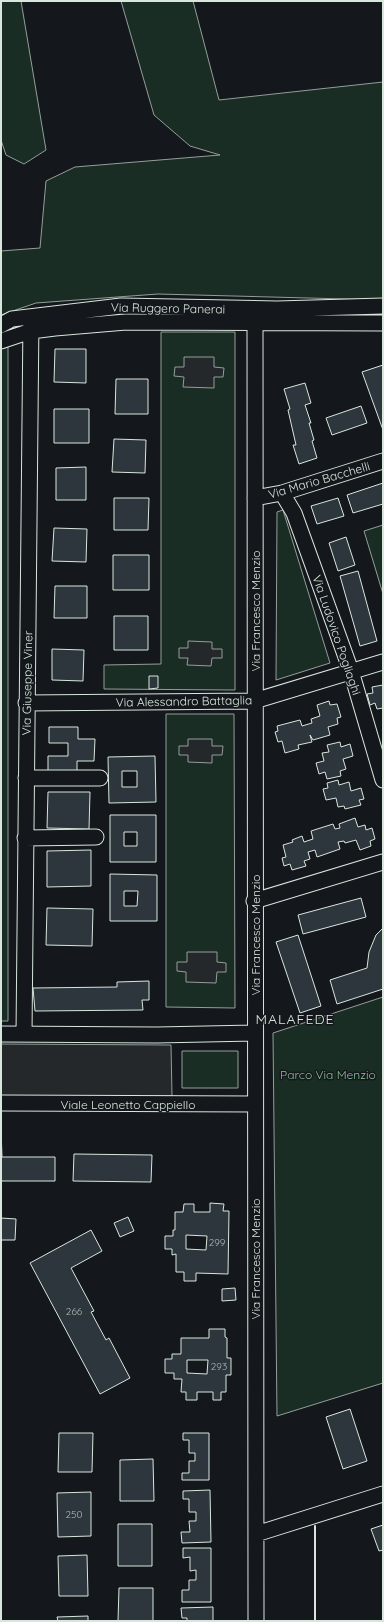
<svg xmlns="http://www.w3.org/2000/svg" width="384" height="1622" viewBox="0 0 384 1622" font-family="Quicksand,sans-serif">
<style>
.green{fill:#1a2d24;stroke:#939e99}
.parking{fill:#24282b;stroke:#939e99}
.building{fill:#2c363c;stroke:#d8e6dc;fill-rule:evenodd}
.lines{fill:none;stroke-linecap:round;stroke-linejoin:round}
.minor-casing{stroke:#d8e6dc;stroke-width:17}
.minor{stroke:#14181c;stroke-width:15}
.wall{stroke:#d8e6dc;stroke-width:2}
.labels{text-anchor:middle;dominant-baseline:central;stroke-width:3;stroke-linejoin:round;paint-order:stroke}
.number-label{font-size:10px;fill:#adbab4}
.street-label{font-size:12px;fill:#d8e6dc;stroke:#14181c}
.park-label{font-size:12px;fill:#8ac095;stroke:#14181c}
.quarter-label{font-size:14px;letter-spacing:1px;fill:#d8e6dc;stroke:#14181c}
</style>
<rect width="100%" height="100%" fill="#14181c"/>
<path class="green" d="M1,1H21L46,150L24,164L6,155L1,140Z
M121,1H193L219,100L383,82V300L158,294L36,303L1,315V251L40,248L46,181L75,167L220,155L190,146L154,115Z
M161,332H235V690L104,689V665L161,664Z
M8,347V1021H1V349Z
M283,510L330,663L276,680L277,512Z
M383,525V594L364,531Z
M166,714H234L235,1008L166,1007Z
M383,997V1383L277,1416L273,1033Z
M182,1051H238V1088H182Z"/>
<path class="parking" d="M184,357H214V367L224,368L223,377H214V388L183,387L184,377L174,376L175,367H184Z
M188,641L212,642V649H222V658H212L211,666L187,665L188,658H179V648H188Z
M188,739H212V746H223L222,755H212V763L188,762V755H179V746H188Z
M187,952H217V962L226,963V972H217L216,983L186,982V972L177,971V962H187Z
M1,1044L171,1045L172,1096L1,1097Z"/>
<path class="building" d="M55,349H86V383L54,382Z
M383,365V430L362,372Z
M116,379H148V414H115Z
M305,383L311,403L305,405L311,423H309L314,440L312,441L317,458L299,464L293,445H296L288,410L290,409L284,389Z
M361,406L367,423L332,435L326,418Z
M54,409H89V443H54Z
M114,439L146,440L145,473L112,472Z
M86,467V500H56V468Z
M383,483V504L353,513L347,495Z
M114,498H149L148,530H114Z
M338,498L344,516L317,524L311,506Z
M54,528L87,529L86,562L52,561Z
M346,537L355,565L338,571L329,543Z
M113,555H149V590H113Z
M358,571L377,641L360,646L340,576Z
M55,586H87V618H54Z
M114,616H148V650H114Z
M52,649L84,650L83,681L52,680Z
M149,676H158V688L149,689Z
M383,685V708L377,709L375,703L370,705L367,694L373,693L372,687Z
M329,701L330,705L337,704L341,717L337,718L338,724L328,727L330,735L313,740L310,735L312,742L298,745L299,749L285,753L282,741L278,742L275,732L278,731L277,726L300,720L302,726L312,723L311,719L320,716L317,705Z
M49,727H78V739H95L94,761H77V773H48V756H68V743H49Z
M340,742L341,747L350,744L353,756L343,759L346,769L340,771L341,776L327,779L325,772L319,774L316,763L324,761L322,753L329,752L327,745Z
M155,756L156,802L109,803L108,757ZM122,771H137V787H122Z
M338,780L339,785L349,782L351,791L361,788L364,799L359,800L361,805L345,809L344,806L338,807L336,798L326,800L323,789L328,788L327,783Z
M48,792H90L89,829L47,828Z
M110,815H156V862H110ZM124,832H137V846H124Z
M355,818L358,827L365,825L366,830L372,828L375,839L370,841L371,846L360,850L356,840L345,843L344,841L338,842L340,849L317,857L315,850L308,852L310,859L304,861L306,866L292,870L290,864L284,866L282,858L286,857L283,845L293,842L292,840L302,836L304,842L313,839L311,831L333,824L335,829L340,828L339,824Z
M91,850V886L47,887V851Z
M110,874L157,875V921H110ZM124,891H138L137,906H124Z
M361,898L366,917L303,934L298,915Z
M47,908L93,909L92,946L46,945Z
M383,928V989L337,1004L330,980L367,968L369,952L376,935Z
M298,935L321,1006L300,1013L276,942Z
M149,981V1000H142L143,1010L35,1011L33,988L117,987V982Z
M1,1130L2,1157H55V1181H1Z
M74,1154L152,1155L151,1182L73,1181Z
M210,1203L224,1204L223,1211H229L228,1274L196,1273V1281H184V1272H176V1254L172,1255V1249H165V1236H173V1230H175V1212H183L184,1204H194V1212H210ZM186,1235L207,1236L206,1250L186,1249Z
M128,1217L134,1231L120,1237L114,1223Z
M1,1218L16,1219L15,1240H1Z
M91,1230L102,1251L71,1268L94,1311L91,1312L106,1340L109,1338L130,1378L100,1394L30,1263Z
M235,1288L236,1300L222,1301V1289Z
M209,1329H225V1337L227,1338V1358H231V1375H226V1392H221V1400H213V1392H197V1400H186V1392H181L182,1379H174V1373H165V1359H172V1354H181V1338H209ZM187,1360H208L207,1374L187,1373Z
M350,1409L367,1461L343,1469L326,1417Z
M59,1433H93L92,1472H58Z
M183,1433H209V1480H182V1473H189V1461H195V1453H189V1440H183Z
M153,1459L154,1501H120V1460Z
M210,1490L211,1542L182,1543L181,1532H190L189,1521H196V1512H189V1499H183V1491Z
M91,1492V1536L58,1537L57,1493Z
M118,1524H152V1566H118Z
M383,1525V1550L379,1551L371,1529Z
M183,1548H211V1602H182V1590H189V1580H196V1570L190,1571V1557L183,1558Z
M87,1555L88,1596H59L58,1556Z
M119,1588H153V1621H118Z
M213,1607V1621H187V1618H182L181,1608Z
M88,1616V1621H58L57,1617Z"/>
<g class="lines">
<g class="minor-casing">
<path id="minor" d="M1,325L12,319L121,306L277,309L383,306
M1,341L31,331L55,328L126,322L383,323
M282,493L294,513L351,671L383,780
M255,498L282,493L383,461
M26,703L254,701L383,662
M26,778H100
M25,838L96,837
M254,901L383,862
M1,1034L157,1035L254,1033
M24,1034L31,317
M1,1103L255,1104
M256,1534L383,1494
M256,1621L255,322L258,309"/>
</g>
<use href="#minor" class="minor"/>
<path class="wall" d="M315,1526V1621"/>
</g>
<g class="labels">
<g class="number-label">
<text x="217" y="1242">299</text>
<text x="74" y="1311">266</text>
<text x="219" y="1366">293</text>
<text x="74" y="1514">250</text>
</g>
<g class="street-label">
<text transform="translate(168 308) rotate(1)">Via Ruggero Panerai</text>
<text transform="translate(319 480) rotate(-16)">Via Mario Bacchelli</text>
<text transform="translate(255 611) rotate(-90)">Via Francesco Menzio</text>
<text transform="translate(337 635) rotate(71)">Via Ludovico Pogliaghi</text>
<text transform="translate(27 683) rotate(-89)">Via Giuseppe Viner</text>
<text transform="translate(184 701) rotate(-1)">Via Alessandro Battaglia</text>
<text transform="translate(255 935) rotate(-90)">Via Francesco Menzio</text>
<text x="128" y="1104">Viale Leonetto Cappiello</text>
<text transform="translate(255 1259) rotate(-90)">Via Francesco Menzio</text>
</g>
<g class="park-label">
<text x="328" y="1074">Parco Via Menzio</text>
</g>
<g class="quarter-label">
<text x="295" y="1019">MALAFEDE</text>
</g>
</g>
<rect width="384" height="1622" fill="none" stroke="#d8e6dc" stroke-width="4"/>
</svg>
